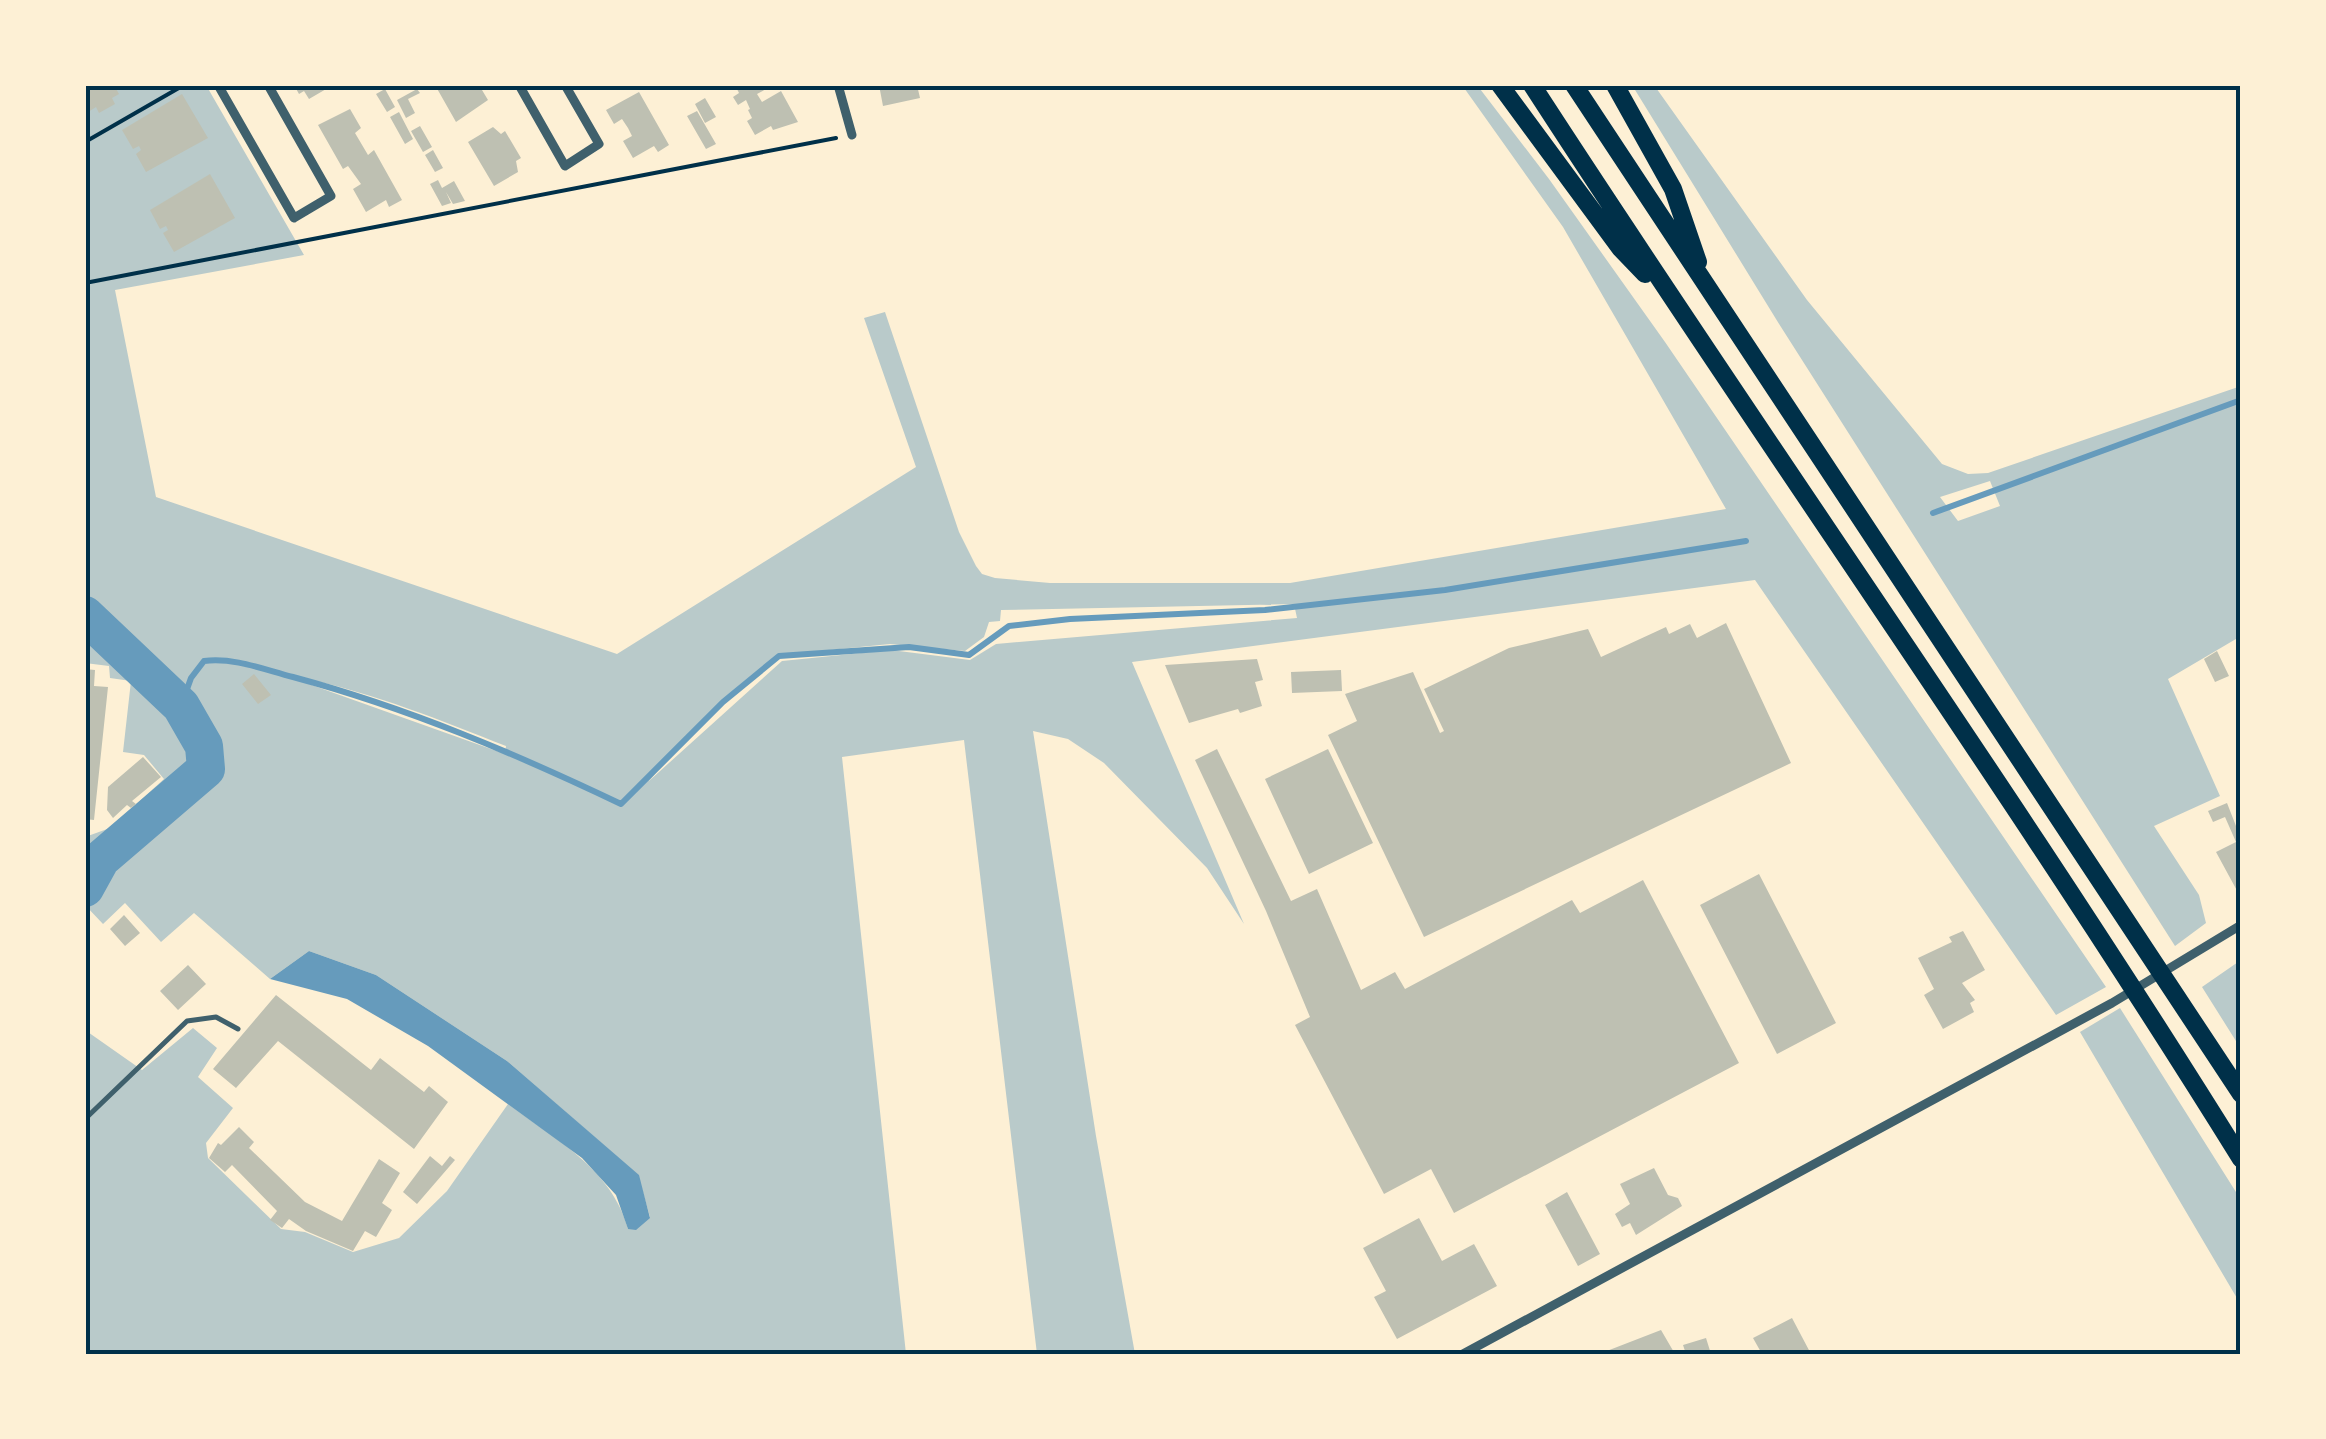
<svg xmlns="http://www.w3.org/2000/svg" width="2326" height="1439" viewBox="0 0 2326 1439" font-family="'Space Grotesk',sans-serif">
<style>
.green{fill:#b9caca;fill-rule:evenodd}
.water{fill:#669bbc}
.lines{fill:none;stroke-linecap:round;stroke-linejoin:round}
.stream{stroke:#669bbc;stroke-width:6}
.river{stroke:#669bbc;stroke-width:38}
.building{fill:#bec0b2}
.path{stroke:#003049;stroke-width:4}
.service{stroke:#3f606c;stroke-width:5}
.minor{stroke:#3f606c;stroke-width:9}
.motorway{stroke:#003049;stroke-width:18}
.neatline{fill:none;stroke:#003049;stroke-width:4}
</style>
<rect width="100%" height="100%" fill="#fdf0d5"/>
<path class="green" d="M85,85H206L304,255L115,290L156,497L617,654L916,467L864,318L885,312L959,532L976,566L982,574L995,578L1050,583H1290L1726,509L1563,227L1462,85H1477L1549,179L1665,342L2106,987L2056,1015L1755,580L1132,662L1244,924L1207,868L1104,763L1068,739L1033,731L1096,1136L1135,1354H1037L964,740L842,757L906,1354H85V1030L142,1070L193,1028L217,1048L198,1077L233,1108L206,1143L208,1158L281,1229L305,1232L353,1252L399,1238L447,1191L508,1104C555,1139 612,1169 628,1229L650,1217L638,1175L507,1061L376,975L309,951L270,979L194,913L161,942L125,903L103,924L85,905C88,884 101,865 117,851L109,843L85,879V837L110,828L164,779L144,755L123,752L131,681L110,678L109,666L85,663ZM1294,604L1297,618L996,644L970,660L891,650L782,661L649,781L699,723L779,655L890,644L965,651L984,637L989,622L1000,621L1001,610ZM307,679C376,694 440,720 506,746L505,754L306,683ZM208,736L213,758L208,776L199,757L197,739Z
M1632,85H1654L1807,300L1942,464L1968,474L1988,473L2241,386V636L2168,679L2220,796L2154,826L2199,895L2206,923L2175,946L1781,327ZM1990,481L2000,506L1958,521L1940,497Z
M2241,960V1049L2202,987Z
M2120,1008L2241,1200V1305L2080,1032Z"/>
<path class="water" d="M309,951L376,975L507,1061L639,1175L650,1218L636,1230L628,1229L616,1195L582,1158L428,1046L347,999L270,979Z"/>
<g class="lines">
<path class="stream" d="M1933,513L2241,400
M181,706L191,678L204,661C234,657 265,670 293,677C408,708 514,753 621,804L723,702L779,656L909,647L969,655L1009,626L1070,619L1265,610L1445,590L1746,541"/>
<path class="river" d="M85,615L181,706L204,746L206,769L101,859L85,888"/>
</g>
<path class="building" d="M85,85H114L119,94L112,98L115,104L99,113L96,107L85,114Z
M294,85H333L309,99L304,91L299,94Z
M435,85H479L488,100L456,122Z
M735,85H767L768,88L757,94L762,102L781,91L798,122L773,130L771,126L755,135L747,121L752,118L748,110L750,109L746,100L738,105L733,97L739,93Z
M879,85H917L920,98L883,106Z
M385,89L395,107L387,112L376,94Z
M417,89L420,93L408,99L415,113L406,118L397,100Z
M639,92L669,145L658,152L654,146L633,158L623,141L632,136L628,128L622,119L614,124L606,110Z
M182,94L208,138L146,172L136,154L141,150L139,146L133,149L122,130Z
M705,98L716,117L705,123L695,104Z
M350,109L361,128L355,133L368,155L374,150L402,200L389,207L386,200L366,212L353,189L361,184L348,166L343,169L318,125Z
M697,111L716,144L706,149L687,116Z
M399,112L413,139L405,144L390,117Z
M420,126L432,147L423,152L411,131Z
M493,127L501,134L505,131L521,158L516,161L518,172L494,186L468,142Z
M433,150L443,168L435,172L425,155Z
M210,174L235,218L174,252L163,233L168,230L166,226L160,229L150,210Z
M438,180L442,188L454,181L465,201L453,204L446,192L451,203L442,206L430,184Z
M1726,623L1791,763L1424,937L1328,735L1357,721L1345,694L1413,672L1440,733L1444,731L1424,689L1509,648L1588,629L1601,657L1666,627L1669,634L1690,624L1697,638Z
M2217,651L2229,676L2215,682L2204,659Z
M1257,659L1263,680L1255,682L1262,706L1240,713L1238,709L1189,723L1165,665Z
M85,669L95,670L94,686L108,687L94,820L85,819Z
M1341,670L1342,691L1292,693L1291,672Z
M254,674L271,695L258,704L242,684Z
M1217,749L1291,901L1317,889L1361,990L1395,972L1405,989L1572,900L1580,913L1643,880L1739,1063L1454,1213L1431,1169L1384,1194L1295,1025L1310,1017L1266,911L1195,760Z
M1328,749L1373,843L1309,874L1265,779Z
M143,757L161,777L132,801L136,804L131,808L127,805L113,818L107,810L108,787Z
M2227,803L2236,826L2241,823V898L2216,852L2236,842L2225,817L2213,822L2208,811Z
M1759,874L1836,1023L1777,1054L1700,905Z
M124,915L140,933L125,946L110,929Z
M1963,931L1985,970L1962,983L1975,1000L1970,1003L1974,1012L1943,1029L1924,995L1934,989L1918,958L1952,942L1949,937Z
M188,965L206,984L178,1010L160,991Z
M276,995L371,1070L380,1058L424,1092L429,1086L448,1102L414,1149L278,1041L236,1088L213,1069Z
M239,1127L254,1142L249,1148L305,1202L342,1221L379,1159L400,1173L382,1203L392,1210L376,1237L365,1231L353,1251L306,1231L289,1219L282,1228L270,1220L277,1211L232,1165L225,1172L209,1158L218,1143L221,1145Z
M430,1156L442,1166L450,1156L455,1160L417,1204L403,1192Z
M1654,1168L1668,1195L1678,1198L1682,1206L1636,1235L1630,1223L1622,1227L1615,1214L1630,1204L1620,1184Z
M1567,1192L1600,1254L1578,1266L1545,1205Z
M1419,1218L1442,1261L1474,1244L1497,1286L1397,1339L1374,1297L1386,1291L1363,1248Z
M1792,1318L1811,1354H1762L1753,1338Z
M1661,1330L1675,1354H1599Z
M1706,1338L1711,1354H1686L1683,1345Z"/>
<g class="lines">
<path class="path" d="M85,142L184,85
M85,283L836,138"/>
<path class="service" d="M85,1119L187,1021L216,1017L238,1029"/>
<path class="minor" d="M218,85L294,218L331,196L268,85
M519,85L565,166L599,144L565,85
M838,85L852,135
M1463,1354L2112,1003L2241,925"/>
<path class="motorway" d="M1500,85L1620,248L1645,274
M1532,85C1765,445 2015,795 2241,1159
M1574,85L2241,1094
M1615,85L1673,189L1698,262"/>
</g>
<rect width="2326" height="1439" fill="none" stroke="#fdf0d5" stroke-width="175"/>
<rect x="88" y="88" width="2150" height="1264" class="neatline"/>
</svg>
